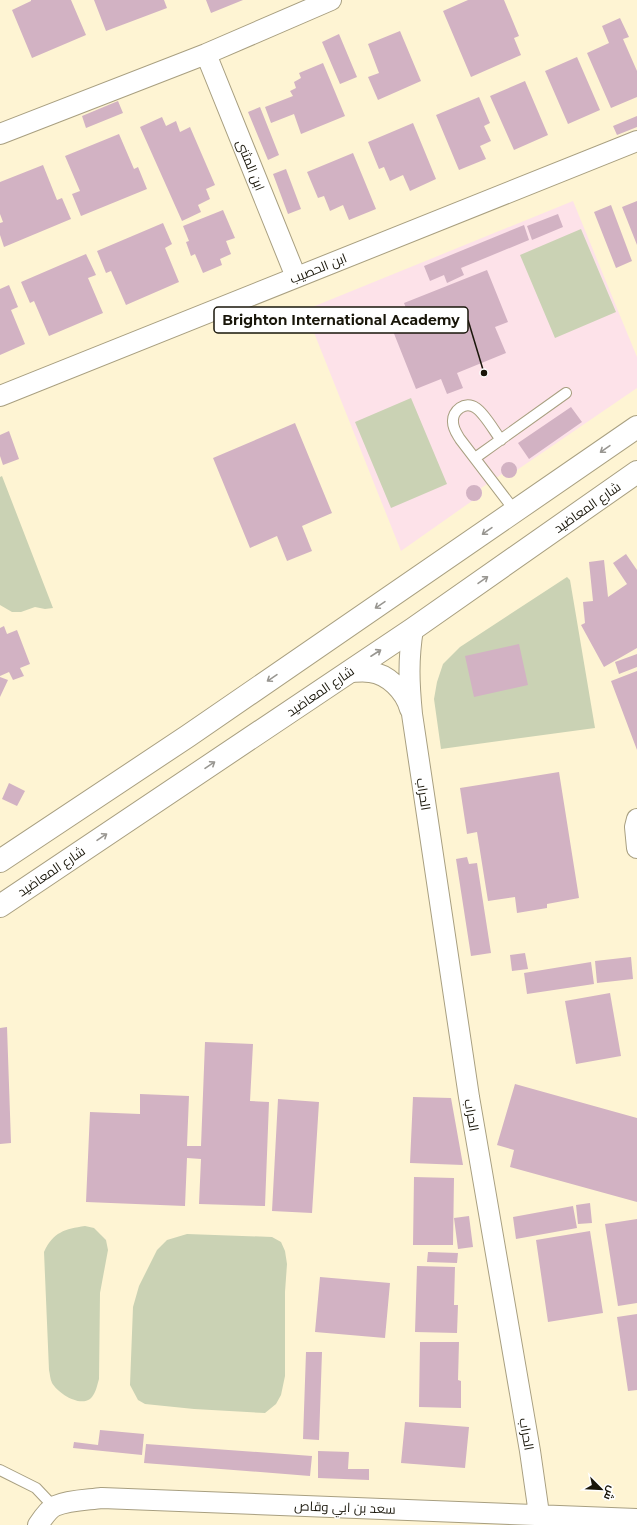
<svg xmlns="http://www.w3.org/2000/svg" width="637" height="1525" viewBox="0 0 637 1525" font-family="Montserrat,Cairo,sans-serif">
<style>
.education{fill:#fde2e9}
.green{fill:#cad2b4}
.building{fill:#d2b2c3}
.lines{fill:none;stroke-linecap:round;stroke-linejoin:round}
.lane-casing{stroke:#a89f80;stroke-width:12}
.street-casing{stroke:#a89f80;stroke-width:22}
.secondary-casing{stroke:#a89f80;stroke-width:24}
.lane{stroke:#fff;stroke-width:10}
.street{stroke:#fff;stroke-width:20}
.secondary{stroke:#fff;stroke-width:22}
.oneway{stroke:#989691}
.labels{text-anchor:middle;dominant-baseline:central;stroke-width:3;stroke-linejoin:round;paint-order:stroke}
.street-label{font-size:13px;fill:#19160a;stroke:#fff}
.leader{fill:none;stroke:#19160a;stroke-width:1.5}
.callout-dot{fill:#19160a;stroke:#fff;stroke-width:1.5}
.callout{fill:#fff;stroke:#19160a;stroke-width:1.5}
.callout-label{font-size:14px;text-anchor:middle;font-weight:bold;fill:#19160a}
</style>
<rect width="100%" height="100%" fill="#fef4d3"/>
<path class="education" d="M573,201L637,357V388L517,470L513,477L507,478L502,474L481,488L482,495L479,500L472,501L401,551L305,310Z"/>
<path class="green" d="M581,229L616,312L555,338L520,255Z
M411,398L447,484L391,508L355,422Z
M2,476L53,608L45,609L35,607L21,612H12L0,605V477Z
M567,577L570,580L595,728L441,749L434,699L437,682L443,664L460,647Z
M85,1226L94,1228L106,1240L108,1250L100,1293L99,1379C97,1385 96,1394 90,1399C79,1407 58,1393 52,1383C50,1379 50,1374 49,1370L44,1252C53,1232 65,1229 85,1226Z
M187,1234L272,1237L281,1242L285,1251L287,1264L285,1292V1376L281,1395L276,1404L265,1413L194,1409L145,1404L138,1400L130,1385L133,1307L139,1286L157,1250L167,1240Z"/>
<path class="building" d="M31,0H71L86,35L32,58L12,10L31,1Z
M94,0H164L167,8L106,31Z
M206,0H243L211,13Z
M468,0H504L519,36L514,38L521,55L471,77L443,11Z
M620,18L629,37L623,39L637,71V97L611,108L587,53L609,43L602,26Z
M400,31L421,81L378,100L368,77L379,73L368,44Z
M339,34L357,77L340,84L322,42Z
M577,57L600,110L568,124L545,71Z
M323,63L345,116L301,134L294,114L271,123L265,107L293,96L290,91L296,88L294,82L301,78L299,73Z
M525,81L548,135L514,150L490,96Z
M479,97L490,123L484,126L491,141L480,146L486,159L459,170L436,115Z
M118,101L123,113L86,128L82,116Z
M260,107L279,155L268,160L248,112Z
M637,116V127L617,135L613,126Z
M162,117L166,126L176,121L180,132L190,127L215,185L206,189L210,199L198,205L201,212L182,221L140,127Z
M413,123L436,179L410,191L403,175L390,181L384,167L379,169L368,142Z
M119,134L134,169L138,167L147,189L81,216L72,194L80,191L65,156Z
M353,153L376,209L349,220L343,205L330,211L324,196L318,198L307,172Z
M43,165L57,200L62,198L71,219L4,247L0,235V223L3,222L0,214V182Z
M286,169L301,209L288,214L273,174Z
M637,201V245L622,207Z
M611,205L632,261L616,268L594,212Z
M223,210L235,238L226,241L231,254L220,259L222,265L203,273L195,254L191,256L186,242L189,241L183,226Z
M558,214L563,227L532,240L527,226Z
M163,223L172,244L165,248L179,282L126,305L111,271L106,273L97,251Z
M524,225L529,240L461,268L464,275L447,283L444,275L430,281L424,266Z
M86,254L96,275L88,278L103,313L49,336L34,301L30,303L21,282Z
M487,270L508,322L495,327L506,353L457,373L463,388L447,394L441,379L416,389L389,321L408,313L404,303Z
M9,285L18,307L11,310L25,344L0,355V289Z
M571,407L582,422L529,459L518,443Z
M295,423L332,513L302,526L312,551L287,561L277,536L250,548L213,458Z
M9,431L19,459L3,465L0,456V435Z
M501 470a8 8 0 1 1 16 0a8 8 0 1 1-16 0Z
M466 493a8 8 0 1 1 16 0a8 8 0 1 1-16 0Z
M626,554L637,570V648L604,667L581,625L585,623L583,602L593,601L589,562L604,560L608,597L627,584L613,563Z
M4,626L7,634L17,630L30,664L20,668L24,676L13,680L9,672L0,676V628Z
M519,644L528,685L474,697L465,656Z
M637,654V667L619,674L615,662Z
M637,671V750L611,681Z
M0,677L8,680L0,697Z
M559,772L579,898L547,904V908L517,913L515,897L488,901L477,832L467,834L460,788Z
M9,783L25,791L17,806L2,799Z
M467,857L469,864L477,863L491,953L471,956L456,859Z
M525,953L528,969L512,971L510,955Z
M631,957L633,979L597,983L595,961Z
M591,962L594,984L527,994L524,973Z
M610,993L621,1056L576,1064L565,1001Z
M7,1027L11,1143L0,1144V1028Z
M205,1042L253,1044L250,1101L269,1102L265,1206L199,1204L201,1159L187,1158L185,1206L86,1202L90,1112L140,1114V1094L189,1096L187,1146H201Z
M515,1084L637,1118V1202L510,1167L514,1150L497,1145Z
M413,1097L451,1098L463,1165L410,1163Z
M278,1099L319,1102L312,1213L272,1211Z
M414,1177L454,1178L453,1245H413Z
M590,1203L592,1223L578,1224L576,1205Z
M573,1206L577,1228L516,1239L513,1217Z
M469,1216L473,1247L458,1249L454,1218Z
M637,1219V1303L618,1306L605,1224Z
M590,1231L603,1313L548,1322L536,1240Z
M428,1252L458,1253L457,1263L427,1262Z
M417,1266L455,1267L454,1305H458L457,1333L415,1332Z
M320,1277L390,1283L385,1338L315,1332Z
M637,1314V1390L628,1391L617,1317Z
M420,1342H459L458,1380L461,1381V1408L419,1407Z
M306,1352H322L319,1440L303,1439Z
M405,1422L469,1427L465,1468L401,1463Z
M100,1430L144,1434L142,1455L73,1448L74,1442L98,1445Z
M146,1444L312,1456L310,1476L144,1463Z
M318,1451L349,1452L348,1469H369V1480L318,1478Z"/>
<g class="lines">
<g class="lane-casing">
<path id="lane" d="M501,440C494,431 485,414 476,408C465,400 452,411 453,422C453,429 457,434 460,439L515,511
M475,458L566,393
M0,1470L36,1488L54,1507"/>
</g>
<g class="street-casing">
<path id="street" d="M206,54L296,277
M0,134L206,54L331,0
M0,396L637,141
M413,629C408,660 409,683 412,714L469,1097L530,1451L539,1514
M348,672C355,672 363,671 370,672C388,674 405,691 410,709
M637,819L635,827L637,848
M38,1525C42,1519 49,1509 55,1506C69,1500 87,1500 102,1498L637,1519"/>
</g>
<g class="secondary-casing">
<path id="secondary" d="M0,861L188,736L637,427
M0,906L413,629L637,472"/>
</g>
<use href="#lane" class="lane"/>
<use href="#street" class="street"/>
<use href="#secondary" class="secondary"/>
</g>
<defs><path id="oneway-shaft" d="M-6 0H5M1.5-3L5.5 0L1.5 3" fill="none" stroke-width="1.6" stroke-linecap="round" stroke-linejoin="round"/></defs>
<g class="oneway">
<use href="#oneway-shaft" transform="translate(605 449) rotate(145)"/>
<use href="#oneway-shaft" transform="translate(487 531) rotate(145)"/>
<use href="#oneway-shaft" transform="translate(483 580) rotate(-35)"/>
<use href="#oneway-shaft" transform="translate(380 605) rotate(146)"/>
<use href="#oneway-shaft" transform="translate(376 653) rotate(-33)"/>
<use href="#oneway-shaft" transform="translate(272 678) rotate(146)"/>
<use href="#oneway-shaft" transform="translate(210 765) rotate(-34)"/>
<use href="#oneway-shaft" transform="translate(102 837) rotate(-34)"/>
</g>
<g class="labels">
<g class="street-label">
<text transform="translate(251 165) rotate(68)">ابن المثنى</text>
<text transform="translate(318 268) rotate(-22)">ابن الحصيب</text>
<text transform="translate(587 507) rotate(-35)">شارع المعاضيد</text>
<text transform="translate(320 691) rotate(-34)">شارع المعاضيد</text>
<text transform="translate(424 794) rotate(81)">الحراب</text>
<text transform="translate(51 871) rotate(-34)">شارع المعاضيد</text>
<text transform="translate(472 1115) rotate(80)">الحراب</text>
<text transform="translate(527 1434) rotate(80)">الحراب</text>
<text transform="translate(345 1507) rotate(2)">سعد بن ابي وقاص</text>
</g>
</g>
<path class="leader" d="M484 373L468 320"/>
<circle class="callout-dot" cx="484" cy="373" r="4"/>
<rect class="callout" x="214" y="307" width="254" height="26" rx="4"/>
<g class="callout-label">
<text x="341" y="325">Brighton International Academy</text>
</g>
<g transform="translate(601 1489) rotate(114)" stroke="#ffffff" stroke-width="3" paint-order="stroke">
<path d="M0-3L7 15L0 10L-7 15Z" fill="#19160a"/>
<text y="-6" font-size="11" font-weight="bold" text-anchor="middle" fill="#19160a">ش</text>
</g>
</svg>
